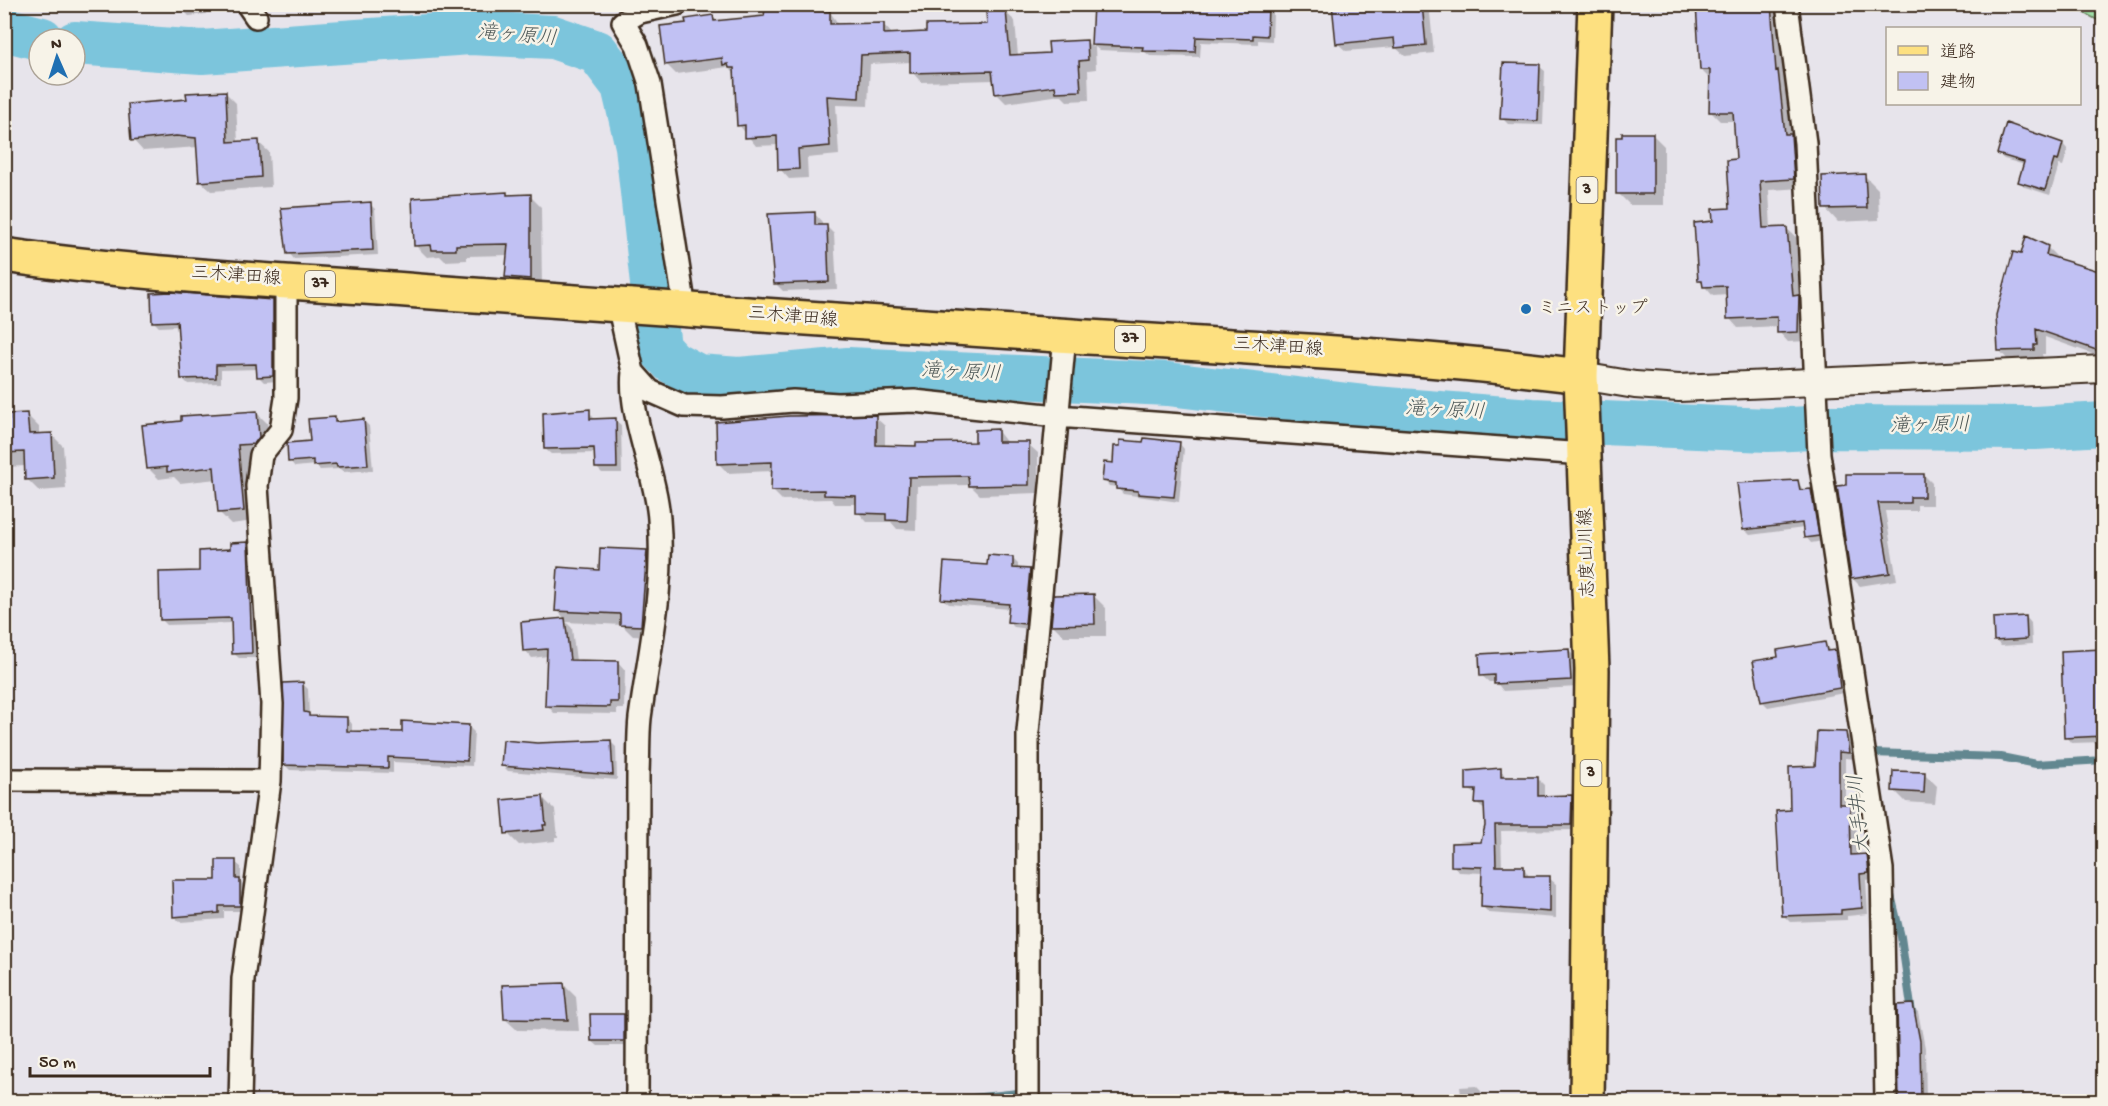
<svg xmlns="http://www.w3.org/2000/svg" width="2108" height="1106" viewBox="0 0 2108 1106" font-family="'Gochi Hand','Klee One',sans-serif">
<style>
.green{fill:#9ddca4;stroke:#6c8361;stroke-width:1.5}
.shadow{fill:#0003}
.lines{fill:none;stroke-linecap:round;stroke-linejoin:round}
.stream{stroke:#628790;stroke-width:8}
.river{stroke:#7cc5dc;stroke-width:44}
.building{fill:#c1c1f3;stroke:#3b2a1e;stroke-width:1.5}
.minor-casing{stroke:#3b2a1e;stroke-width:26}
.tertiary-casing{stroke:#3b2a1e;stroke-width:30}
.primary-casing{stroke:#3b2a1e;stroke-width:38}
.minor{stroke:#f7f3e8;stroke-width:21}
.tertiary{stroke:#f7f3e8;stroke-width:26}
.primary{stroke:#fde080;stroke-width:33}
.poi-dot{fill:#1f6fb2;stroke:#f7f3e8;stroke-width:2}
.labels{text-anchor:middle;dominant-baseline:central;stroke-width:5;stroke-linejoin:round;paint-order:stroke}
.shield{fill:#f7f3e8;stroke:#73665b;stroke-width:1.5}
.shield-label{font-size:16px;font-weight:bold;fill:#3b2a1e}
.street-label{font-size:18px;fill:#3b2a1e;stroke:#f7f3e8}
.poi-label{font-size:18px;fill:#3b2a1e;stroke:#f7f3e8;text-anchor:start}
.water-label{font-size:20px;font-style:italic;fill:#4e5857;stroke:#f7f3e8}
</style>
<rect width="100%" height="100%" fill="#e7e4eb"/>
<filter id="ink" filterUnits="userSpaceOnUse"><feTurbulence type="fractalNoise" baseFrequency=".0167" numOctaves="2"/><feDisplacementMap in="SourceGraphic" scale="12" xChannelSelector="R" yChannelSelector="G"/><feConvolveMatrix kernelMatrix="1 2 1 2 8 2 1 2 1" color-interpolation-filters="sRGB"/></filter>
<g filter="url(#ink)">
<path class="green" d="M2069,5H2103V23Z"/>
<path class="shadow" d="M183,4H205L206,14L189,16L183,10Z
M1095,4L1267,7L1273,13L1272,41L1258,40V44L1201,42L1200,57L1150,56L1145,52L1099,50L1095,47L1096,69L1088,70L1089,100L1067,101L1061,95L1006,103L997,94L995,80L921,82L912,72L911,62L870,64L868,106L836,105L839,155L807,158L808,178L789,179L780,169L779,145L756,146L739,125L734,73L728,67L676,74L666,64L687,25L713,17L718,22L830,12L839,25L883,24L893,35L927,34L988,25L1005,12L1015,21L1018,56L1050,55L1086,41L1093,48Z
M1334,4H1429L1434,53L1405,56L1395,47L1346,51L1337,43Z
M1696,4H1779L1784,78L1787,81L1793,138L1800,145L1802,188L1769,190L1771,229L1786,228L1796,237L1801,299L1808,306L1807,341L1788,342L1779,332V326L1738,328L1729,318L1728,295L1713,296L1699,280L1714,222L1732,210L1737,161L1735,121H1720L1711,112V80L1701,70Z
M2078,4H2104V6Z
M1539,66L1545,71L1543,125L1508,124L1502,118Z
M226,93L236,103L238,143L258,142L269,152L271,187L211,191L200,181L198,147L143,151L133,140L188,100Z
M4,126L7,164H4Z
M1652,134L1664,146V205H1630L1618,193L1624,139Z
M2063,144L2068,150L2063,166L2059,165L2050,195L2025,187L2020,182L2025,165L2004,159L1998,154Z
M1865,176L1878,189L1879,220L1838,222L1825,208Z
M530,196L541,207L542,290L518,288L506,277L508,255L467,256V260L445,261L440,256L427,257L415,245Z
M370,204L375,209L378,255L294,259L289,253Z
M814,213L822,222V226H826L834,234L837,289L783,291L775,283Z
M2047,247L2057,257L2056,260L2099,273L2104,278V358L2045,337V354H2042L2043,358L2008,360L1999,350L2023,256Z
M272,301L278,307V381L264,382L258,376V369L221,370V383L188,384L182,378L179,326L159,327L153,321Z
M589,411L595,420H615L621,425L622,473H602L596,467V453L551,454L545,449Z
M256,412L267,423L269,449L265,454L249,456L254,521L231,524L220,513L217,479L180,483L174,477L159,479L148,468L183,422Z
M27,415L39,427V435L51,434L63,446L66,489L39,491L27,479L26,466L4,467V417Z
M875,417L885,426V447L917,448L977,444L997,430L1007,443L1028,444L1038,453V493L980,495L970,485L917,486L916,530L897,529L891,522H867L858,512V504H835L831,499L782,500L773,491V471L728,473L719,464Z
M334,419L339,423L364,421L369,426L373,470L344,472L340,469L320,470L315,465L295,467L290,461Z
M1179,443L1184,449L1179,502L1123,494L1117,487L1109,486L1104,480L1114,465Z
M1924,475L1932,483V505H1917V511H1885L1897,580L1860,586L1852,578L1838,487Z
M1798,482L1804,491L1811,490L1816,496L1823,541L1811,543L1806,537L1804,528L1750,535L1744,529Z
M247,544L253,550L257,658H239L233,653L232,623L167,625L161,619L231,551Z
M647,552L659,564L653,637L633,636L622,625L566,622L572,628L576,661L618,662L625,670L624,709H617V714L554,713L547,705L548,656L532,658L525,650L522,624L566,620L557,610L600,571Z
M1013,559L1018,564V570H1029L1035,576L1030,629L1014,627L1009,622L1010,609L949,604L943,599L989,567Z
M1094,596L1106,608V636H1064L1052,624Z
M2026,617L2031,623L2032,644L2001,646L1996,641Z
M1825,644L1831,652L1840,657L1844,693L1768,707L1762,701Z
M1569,651L1576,658L1578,687L1503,691L1496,682H1489L1481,675Z
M2104,651V742L2071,743L2066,737L2062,653Z
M303,684L308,689L309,715L311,717L347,718L352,724V733L403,734L468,726L474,732L472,766L393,762V773L290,770L285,765Z
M1845,733L1852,740L1855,759L1845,758V805H1850L1856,812L1857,856H1866L1873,863L1875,879L1866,880L1868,914L1847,916V920L1790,922L1783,915L1792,812L1816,768Z
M611,742L616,747L617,780L508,771L502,765L537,744Z
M1501,770L1507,779H1538L1544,785V797H1571L1578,803L1577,830L1501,831L1502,867L1524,868L1530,878H1549L1556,884V918L1489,913L1483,907V873L1459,872L1453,865L1482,844L1486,826L1485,810L1477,804V795L1468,789Z
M1925,774L1937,786L1935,804L1906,802L1894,790Z
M543,798L555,810L558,837H555V841L519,845L507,833Z
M235,862L241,867V882L245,886V911H224V919L180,922L174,917L218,881Z
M564,985L576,997L579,1031L517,1030L505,1019Z
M1912,1006L1918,1012L1925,1048L1926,1102H1900L1899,1007Z
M623,1016L629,1021V1046H598L592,1041Z
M1476,1086L1481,1091L1483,1102H1462L1460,1087Z"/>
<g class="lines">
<path class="stream" d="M1872,759L1871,753L2001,757L2036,764L2104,760
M1891,895L1901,937L1912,1013
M936,1102L1018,1093L1026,1097"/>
<path class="river" d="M4,29L42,39
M75,43L202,52L470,33L553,37L597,52L623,86L637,146L659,348L672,362L698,376L739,379L848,369L1168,384L1374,408L1532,420L1768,430L1833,427L2035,428L2104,424"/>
</g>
<path class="building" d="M1093,4L1268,6L1267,36L1253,35V39L1196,37L1195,52L1142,51L1143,47L1091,45Z
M1332,4H1422L1426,45L1395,48L1394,38L1336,44Z
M1696,4H1771L1776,71L1778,70L1785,134H1791L1794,179L1760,181L1763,228L1787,227L1793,296L1799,295L1798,332L1777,333V317L1727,319L1726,286L1703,287L1702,281H1698L1694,223L1713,221L1712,209L1730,208L1727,160L1736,159L1733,112H1709L1710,70H1700Z
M765,9L830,11V24L884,23V34L926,32V25L987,24L986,12L1006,10L1010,55L1049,53L1048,42L1087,40L1088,60L1079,61L1081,91L1056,92L1055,86L995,94L992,71L910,73V53L861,55L859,98L827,96L830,146L798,149L799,169L778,170L777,136L745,138V125L737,126L734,68H729L728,64L723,65L722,58L665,65L660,26L686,23L685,19L713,15L714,21L764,16Z
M1503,63L1540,64L1538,121L1500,119Z
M226,91L228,142L259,140L261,177L199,182L196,138L176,136L131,141L128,104L187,99L186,93Z
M2006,123L2063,143L2058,161L2054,160L2045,190L2018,182L2024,162L1997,154Z
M1622,133H1653V194H1616V137H1622Z
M1865,174L1867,208L1823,209L1822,176Z
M507,192V195L531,194V279L505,277L508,244L456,245V250H432L431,245L414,246L412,198Z
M371,202L373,250L287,254L281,208Z
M815,212V225H827L829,282L774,284L768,214Z
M2026,236L2048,246L2046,255L2099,271L2098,274L2103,276V324H2098L2099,351L2036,329L2037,345H2034V350L1998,351L1996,315L2013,252L2021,254Z
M171,292L273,300V376L257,377L256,364L216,365V378L181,379L177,321L152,322L151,293Z
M590,409V419L616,418L617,468H595L594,448L544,449L543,413Z
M257,411L259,437L254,444L238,445L244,511L218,513L214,467L167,472V467L147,469L142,425L181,421V416Z
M27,413L29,434L52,433L54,478L25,480L24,452L4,453V420H9V414Z
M876,415V445L916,446V443L975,442V430L998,429V442H1029V485L969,486L968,476L909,477L907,521L886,520V514L856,513V496L824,495V490L771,491L772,462L717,464L716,422L789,416Z
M335,417V422L364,419L368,465L337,467L336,464L313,466V460L288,462L287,443L310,441L308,419Z
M1144,438L1180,442L1174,497L1138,494V491L1116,489V483L1102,481L1104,462L1113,463L1114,446H1120V440L1143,442Z
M1846,474H1924V497H1910V503H1878L1890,573L1851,579L1837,486L1846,485Z
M1798,480L1800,490L1811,489L1819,536L1804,538L1802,523L1743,530L1737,483Z
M248,542L252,653L232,654L231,618L160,620L159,572L199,571V551L230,549V543Z
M600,548L647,550L641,626L620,625V614L555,611L558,567L599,570Z
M988,555L1013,557V568L1030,569L1025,624L1007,622L1009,604L941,599L944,562L987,565Z
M1094,594L1095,624L1051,625L1054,595Z
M2026,616L2027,639L1994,641L1993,618Z
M565,618L570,660L618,661V702H610V707L545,706L547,649L523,651L521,622Z
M1825,642L1827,651L1835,650L1840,688L1761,702L1753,661L1778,657L1777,650Z
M1569,649L1571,680L1494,684V675L1480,676L1479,654Z
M2103,649V736L2064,738L2061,651Z
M303,682L304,712L309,713V716L347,717V731L402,732V721L469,725L467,761L388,757V768L283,765V683Z
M1817,731L1846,732L1849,753L1839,752V804H1850L1851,855L1867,854L1869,873L1860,874L1862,908L1841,910V914L1782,916L1776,811L1790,810L1789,767L1815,766Z
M503,740L537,743L611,740L613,775L501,766Z
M1501,768V777H1538V796L1572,795L1571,825H1495L1496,866H1524V876H1550V912L1481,907L1482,867L1451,866V843L1481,842L1485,826L1484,804H1475L1476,790H1466V771Z
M1893,771L1925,772L1924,793L1892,791Z
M543,796L546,825H543L544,830L505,834L502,800Z
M216,860H236V879H240V906H219V913L173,917L172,880H216Z
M564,983L568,1020L504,1019L502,985Z
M1913,1004L1920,1041L1921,1101H1899L1897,1005Z
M590,1014H624V1041H591Z"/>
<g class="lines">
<g class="minor-casing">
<path id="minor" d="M247,4L256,17
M677,4L640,12L623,22L637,45L650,84L685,309
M1787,4L1805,143L1819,454L1882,869L1886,1102
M618,304L633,372L650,391L684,406L722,407L793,401L838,404L914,401L1057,416L1584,454
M633,372C628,416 656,472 659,519C665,588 649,651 640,718C638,736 639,755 638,773L637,1102
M4,780L270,781
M240,1102L243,979L270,781L272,704L257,486L261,455L281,430L286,398V281
M1028,1102V732L1065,336"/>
</g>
<g class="tertiary-casing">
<path id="tertiary" d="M1581,376L1635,385L1679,388L2104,369"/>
</g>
<g class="primary-casing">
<path id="primary" d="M4,255C146,276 290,281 432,292C641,306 849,322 1058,335C1233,347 1408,354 1581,376
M1587,1102L1592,670L1581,376L1595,4"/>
</g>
<use href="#minor" class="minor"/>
<use href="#tertiary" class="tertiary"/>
<use href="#primary" class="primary"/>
</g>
</g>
<circle class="poi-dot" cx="1526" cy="309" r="6"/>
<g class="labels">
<g class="shield">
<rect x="1576.5" y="177" width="21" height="26" rx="4.5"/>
<rect x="305" y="271" width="30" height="26" rx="4.5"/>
<rect x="1115" y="326" width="30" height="26" rx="4.5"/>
<rect x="1580.5" y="760" width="21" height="26" rx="4.5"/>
</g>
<g class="shield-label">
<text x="1587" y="190">3</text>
<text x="320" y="284">37</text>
<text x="1130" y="339">37</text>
<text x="1591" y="773">3</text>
</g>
<g class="street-label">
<text transform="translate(236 277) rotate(4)">三木津田線</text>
<text transform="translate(793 318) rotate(5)">三木津田線</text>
<text transform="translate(1278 348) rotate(4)">三木津田線</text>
<text transform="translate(1588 553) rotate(-92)">志度山川線</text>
</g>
<g class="poi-label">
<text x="1538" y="309">ミニストップ</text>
</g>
<g class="water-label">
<text transform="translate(517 37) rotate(5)">滝ヶ原川</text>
<text transform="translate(961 374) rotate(3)">滝ヶ原川</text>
<text transform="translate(1445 412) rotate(3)">滝ヶ原川</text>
<text transform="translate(1930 427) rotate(-1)">滝ヶ原川</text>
<text transform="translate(1861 814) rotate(-96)">大手井川</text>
</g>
</g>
<rect width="2108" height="1106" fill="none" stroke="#f7f3e8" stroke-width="24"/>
<rect x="12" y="12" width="2084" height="1082" fill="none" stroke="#3b2a1e" stroke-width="2" filter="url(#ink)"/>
<rect x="1886" y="27" width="195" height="78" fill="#f7f3e8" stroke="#aca397" stroke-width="1.5"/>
<rect x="1898" y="46" width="30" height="9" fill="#fde080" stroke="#aca397" stroke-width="1.5"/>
<text x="1940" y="57" font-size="18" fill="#3b2a1e">道路</text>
<rect x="1898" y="72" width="30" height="18" fill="#c1c1f3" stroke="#aca397" stroke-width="1.5"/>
<text x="1940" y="87" font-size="18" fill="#3b2a1e">建物</text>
<g transform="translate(57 57) rotate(357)"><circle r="28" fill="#f7f3e8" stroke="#aca397" stroke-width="1.5"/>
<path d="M0-4.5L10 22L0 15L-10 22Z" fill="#1f6fb2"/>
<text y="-9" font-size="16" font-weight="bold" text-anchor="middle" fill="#3b2a1e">N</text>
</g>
<path d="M30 1067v9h180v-9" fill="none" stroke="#3b2a1e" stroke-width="3"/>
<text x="39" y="1067" font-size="18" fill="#3b2a1e" stroke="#f7f3e8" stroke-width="4.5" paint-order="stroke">50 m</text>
</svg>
